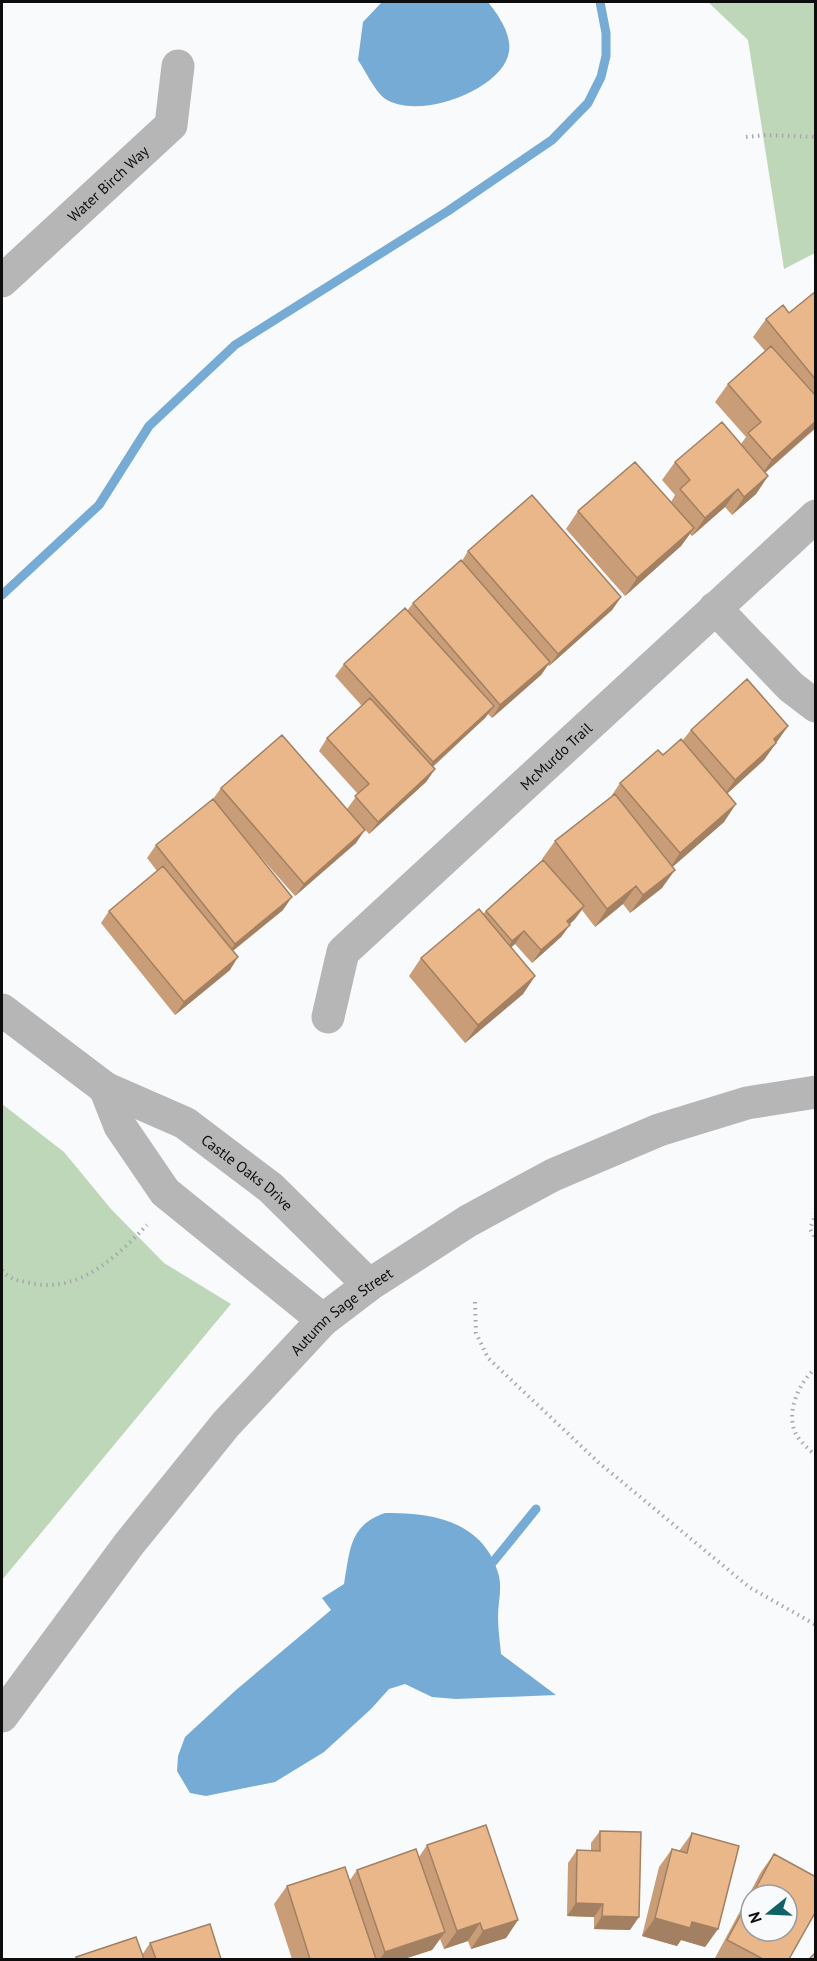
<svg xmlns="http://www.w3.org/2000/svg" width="817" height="1961" viewBox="0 0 817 1961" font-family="'PT Sans',sans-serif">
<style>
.green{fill:#bed7b8}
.water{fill:#75abd4}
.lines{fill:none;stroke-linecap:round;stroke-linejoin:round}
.stream{stroke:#75abd4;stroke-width:9}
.path{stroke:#a7a8aa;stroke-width:4;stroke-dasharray:1.5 4.5;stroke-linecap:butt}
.minor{stroke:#b7b6b7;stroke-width:33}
.tertiary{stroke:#b7b6b7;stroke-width:33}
.wall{fill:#c89d77;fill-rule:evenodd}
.shaded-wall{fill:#a38061}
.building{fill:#e9b78a;stroke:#a38061;stroke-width:1.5}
.labels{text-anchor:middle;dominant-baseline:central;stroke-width:5;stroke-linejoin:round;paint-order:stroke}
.street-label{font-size:15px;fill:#0d0d0e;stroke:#f9fafc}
</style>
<rect width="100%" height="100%" fill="#f9fafc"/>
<path class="green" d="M708,2H815V253L784,269L748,40Z
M2,1104L64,1152L111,1209L164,1263L231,1304L2,1580Z"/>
<path class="water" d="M382,2H488C499,16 514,37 508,56C497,92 416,121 384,98C374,90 365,70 358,60L363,22Z
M385,1513C433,1512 485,1522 499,1576C502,1590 498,1603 498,1617C498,1630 500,1642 501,1654L556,1695L456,1699L432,1697L405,1684L389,1689L371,1709L324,1752L275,1782L206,1796L190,1793L177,1771L178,1756L185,1737L236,1690L331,1610L322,1598L344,1584C350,1551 349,1525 385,1513Z"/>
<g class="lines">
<path class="stream" d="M2,595L99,505L149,426L235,345L448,211L552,140L588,103L601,77L606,56V33L600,2
M493,1562L536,1509"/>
<path class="path" d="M746,137L766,135L816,137
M816,1213L810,1229L816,1240
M2,1270C10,1280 18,1280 30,1283C79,1294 116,1257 147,1225
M475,1302L476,1333L488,1358L598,1462L749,1587L816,1625
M816,1368C799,1382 785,1413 796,1434C800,1442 810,1450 816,1456"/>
<g class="minor">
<path id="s1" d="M2,281L171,125L178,66"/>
<path d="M715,608L791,687L816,706"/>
<path id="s2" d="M2,1010L105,1088L185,1123L271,1188L369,1285"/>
<path id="s3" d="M328,1017L343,952L816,516"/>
<path d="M105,1088L120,1126L165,1192L323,1320"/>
</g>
<path class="tertiary" id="s4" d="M2,1716L129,1544L226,1424L323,1320L369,1285L468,1221L553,1175L659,1130L747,1103L816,1092"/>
</g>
<path class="wall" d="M816,291V428L765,473L768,476L756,494L732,515L725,507L692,536L690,534L681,546L625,596L566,529L578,511L671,502L675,495L662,480L675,462L741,444L746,437L715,402L728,384L765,351L753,337L766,319L789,313Z
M468,551L621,597L612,610L549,666L548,665L541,675L492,718L488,714L485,718L433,767L435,769L426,782L369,834L347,809L358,794L319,751L327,738L362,706L335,676L344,664L407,611L413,603L462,561Z
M788,726L764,760L727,794L724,822L672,867L662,888L630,913L623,904L595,927L582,910L575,919L570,924L561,937L532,963L515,944L511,947L535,976L523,994L465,1043L409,976L421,958L483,914L486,911L543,860L542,859L555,841L610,798L620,783L682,741L691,730Z
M221,788L356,843L295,896L243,837L283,910L233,951L230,970L175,1015L101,923L109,911L157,871L147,858L156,845L213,799Z
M600,1831L630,1930L594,1929V1917L567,1916L568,1863L577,1850H591V1843Z
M692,1833L718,1929L705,1947L681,1940L677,1946L642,1936L659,1867L672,1849L679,1851Z
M427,1845L518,1920L506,1938L471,1949L468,1941L444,1949L440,1939L432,1950L404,1959H292L274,1904L287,1886L350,1880L357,1870L419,1857Z
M774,1854L816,1877V1911L789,1959H718L715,1958L761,1872ZM751,1895H787V1931H751Z
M150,1943L221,1959H75L76,1957L142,1955Z"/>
<path class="shaded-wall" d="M816,421L815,428L759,478L772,460Z
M768,476L756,494L732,515L744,497Z
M738,489L725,507L692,536L705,518Z
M694,528L681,546L625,596L637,578Z
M621,597L612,610L549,666L558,654Z
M550,662L541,675L492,718L500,705Z
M494,706L485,718L424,774L433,762Z
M788,726L764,760L722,798L735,780L774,739Z
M435,769L426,782L369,834L378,822Z
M736,804L724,822L668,871L680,853Z
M365,830L356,843L295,896L304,884Z
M675,870L662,888L630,913L643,895Z
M636,886L623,904L595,927L607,909Z
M292,897L283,910L226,956L235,944Z
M584,906L575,919L559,934L567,921Z
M570,925L561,937L532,963L541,950Z
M524,931L515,944L504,954L512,941Z
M238,957L230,970L175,1015L184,1002Z
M535,976L523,994L465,1043L478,1025Z
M576,1903L603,1904L594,1917L567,1916Z
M602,1916L639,1917L630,1930L594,1929Z
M655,1918L692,1922L718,1929L705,1947L681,1940L677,1946L642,1936Z
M518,1920L506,1938L471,1949L483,1931Z
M480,1923L468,1941L444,1949L457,1931Z
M445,1932L432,1950L404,1959H380L385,1952Z"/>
<path class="building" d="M816,291V380L766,319L783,305L789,313Z
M771,346L816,396V421L772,460L748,433L761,422L728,384Z
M722,422L768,476L744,497L738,489L705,518L680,489L690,480L675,462Z
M635,462L694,528L637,578L578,511Z
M532,495L621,597L558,654L468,551Z
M461,560L550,662L500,705L413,603Z
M405,608L494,706L433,762L344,664Z
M747,679L788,726L774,739L776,743L735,780L691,730Z
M370,698L435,769L378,822L355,796L369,784L327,738Z
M282,735L365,830L304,884L221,788Z
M681,739L736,804L680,853L620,783L658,750L663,755Z
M615,794L675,870L643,895L636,886L607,909L555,841Z
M213,799L292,897L235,944L156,845Z
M543,860L584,906L567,921L570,925L541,950L524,931L512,941L486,911Z
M163,866L238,957L184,1002L109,911Z
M479,909L535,976L478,1025L421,958Z
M486,1825L518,1920L483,1931L480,1923L457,1931L427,1845Z
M600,1831L641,1832L639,1917L602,1916L603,1904L576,1903L577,1850L600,1851Z
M692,1833L739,1846L718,1929L692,1922L690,1928L655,1918L672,1849L687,1853Z
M416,1849L445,1932L385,1952L357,1870Z
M774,1854L816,1877V1911L789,1959H763L727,1940L751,1896V1931H787V1895H752Z
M345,1867L376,1959H310L287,1886Z
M210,1924L221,1959H156L150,1943Z
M136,1937L144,1959H77L76,1957Z
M816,1952V1959H809Z"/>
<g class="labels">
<g class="street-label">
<text stroke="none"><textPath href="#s1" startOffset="144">Water Birch Way</textPath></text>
<text stroke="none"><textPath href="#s3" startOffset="356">McMurdo Trail</textPath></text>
<text stroke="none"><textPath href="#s2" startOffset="296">Castle Oaks Drive</textPath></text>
<text stroke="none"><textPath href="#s4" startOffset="530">Autumn Sage Street</textPath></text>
</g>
</g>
<rect width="817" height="1961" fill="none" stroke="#0d0d0e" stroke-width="6"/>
<g transform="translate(769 1913) rotate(252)"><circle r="28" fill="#f9fafc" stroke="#9b9b9d" stroke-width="1.5"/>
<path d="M0-4.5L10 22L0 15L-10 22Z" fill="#116266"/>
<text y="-9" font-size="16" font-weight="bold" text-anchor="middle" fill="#0d0d0e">N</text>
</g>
</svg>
